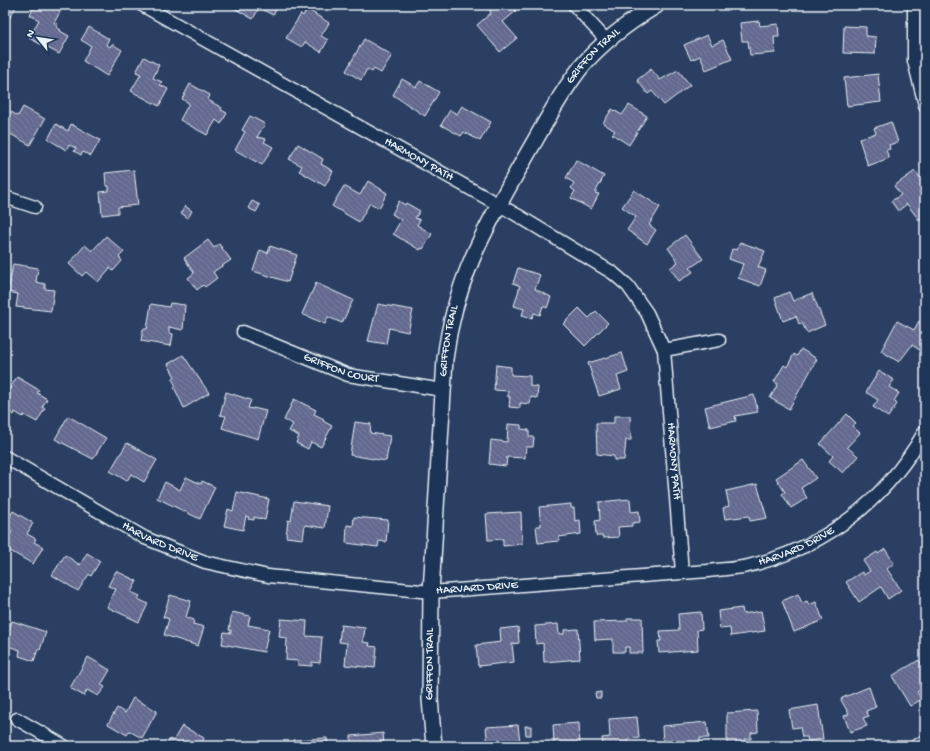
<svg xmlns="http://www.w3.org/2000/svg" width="930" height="751" viewBox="0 0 930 751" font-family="'Gochi Hand',sans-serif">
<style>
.building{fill:url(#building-back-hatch);stroke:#e8f1f8}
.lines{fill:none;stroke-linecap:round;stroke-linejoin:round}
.minor-casing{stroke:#e8f1f8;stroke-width:15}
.tertiary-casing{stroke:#e8f1f8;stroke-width:18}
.minor{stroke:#1d3557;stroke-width:12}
.tertiary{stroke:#1d3557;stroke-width:15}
.labels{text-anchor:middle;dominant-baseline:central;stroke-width:4;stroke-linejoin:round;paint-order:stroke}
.street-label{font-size:12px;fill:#e8f1f8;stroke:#1d3557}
</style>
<defs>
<pattern id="building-back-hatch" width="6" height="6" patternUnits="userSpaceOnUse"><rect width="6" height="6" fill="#64698f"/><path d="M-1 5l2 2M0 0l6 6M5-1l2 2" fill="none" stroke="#7a7fa0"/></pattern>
</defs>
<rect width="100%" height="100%" fill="#2b3f62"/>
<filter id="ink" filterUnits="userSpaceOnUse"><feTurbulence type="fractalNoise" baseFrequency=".025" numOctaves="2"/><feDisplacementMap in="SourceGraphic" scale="8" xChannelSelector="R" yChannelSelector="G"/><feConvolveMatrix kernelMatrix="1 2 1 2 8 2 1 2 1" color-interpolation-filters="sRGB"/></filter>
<g filter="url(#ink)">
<path class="building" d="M5,5H17L7,22L5,21Z
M35,5H51L61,10L54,23L58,24L56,27L61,30L60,31L69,36L59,54L29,38L39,20L30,15Z
M233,5H279L273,15L259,8L253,19L232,7Z
M487,5H510L516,11L503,22L517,38L500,52L477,25L491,13Z
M307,9L329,23L321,36L328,40L321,52L305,42L302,47L286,38L301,14L303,16Z
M759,21L760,26L778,24L779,37H774L775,53L750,55L748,41H742L740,23Z
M844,26L866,27V36L876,37L875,54L843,53Z
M89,27L109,39L106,44L110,47L112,44L122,50L107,76L83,61L91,46L81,40Z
M707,35L712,45L723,40L732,59L706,70L700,56L691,60L684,45Z
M364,39L392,55L381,73L374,69L372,72L367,69L361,80L346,71Z
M144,57L159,65L153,78L162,82L160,85L168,89L159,106L131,91L141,74L136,72Z
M651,69L660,80L678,70L690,85L664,105L652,91L648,94L637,80Z
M878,74L881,102L847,106L844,78Z
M402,79L416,87L420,81L439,92L425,116L393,95Z
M190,84L210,95L208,100L222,108L221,110L227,113L221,124L216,120L207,135L180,120L189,103L182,99Z
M629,105L647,116L629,145L612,134L615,131L603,123L612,109L622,115Z
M462,106L491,122L480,141L464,132L461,136L441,125L450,110L457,114Z
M23,107L45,119L30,145L5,131V108L18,116Z
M250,116L265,124L257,137L266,139L264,142L273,147L262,165L235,150L245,132L242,130Z
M891,122L898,142L889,145L890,149L886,150L889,158L868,166L859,139L876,133L874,128Z
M56,124L68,131L71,124L100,140L91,156L83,152L81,155L74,151L76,148L69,145L66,150L48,139Z
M298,144L323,159L321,164L333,171L325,186L299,171L302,166L289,159Z
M576,160L604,176L595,193L599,194L591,209L571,198L575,191L571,188L574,183L566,178Z
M134,170L138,205L118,207V213L102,215L100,192L109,191V186H106L105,173Z
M915,171L925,184V188L919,192L925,199V215L919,220L907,204L898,211L891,201L901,195L894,186Z
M368,181L387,193L379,208L370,203L359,222L332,206L344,186L360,195Z
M634,190L660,207L649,225L656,230L647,244L627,230L636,217L622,207Z
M252,201L260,205L256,212L248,208Z
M399,201L405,205L406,203L420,211L415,218L420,220L417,225L432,234L423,249L421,248L420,250L393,234L401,220L392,214Z
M185,206L192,211L188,218L181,213Z
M685,235L703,259L690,268L693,272L679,281L670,268L678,262L668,248Z
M106,236L124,252L119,257L122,261L113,271L110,268L98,282L86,272L82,276L69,264L85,245L92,251Z
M208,240L214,248L219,244L231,260L213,272L217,278L205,287L203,285L197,290L188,278L194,273L184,258Z
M740,242L765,251L758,267L766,270L760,286L738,278L743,264L729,259L732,249L737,250Z
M270,246L297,255L288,282L253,271L260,250L268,253Z
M13,264L38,268L36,282L45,284V289L54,290L51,311L16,307L18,294L8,292Z
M518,268L540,275L535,289L551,297L547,308L543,306L540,315L534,313L532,318L522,315L524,309L514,306L520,286L513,283Z
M316,283L353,300L342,323L328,317L325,324L302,314Z
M789,292L793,301L812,293L825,325L807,333L802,323L799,324L796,316L783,321L775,298Z
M170,303L185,305L183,330L169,327V333L173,334L171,346L141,341L143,329H147L151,304L169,307Z
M378,304L413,310L408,332L389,328L386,344L368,341Z
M579,308L589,318L596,311L608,323L585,346L563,324Z
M897,321L914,330L919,321L925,325V348L923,352L912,345L899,362L881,351Z
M801,349L817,359L789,409L770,398L778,384L774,382L784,365L787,367L794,354L797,356Z
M622,353L628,372L617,376L621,389L599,396L588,363Z
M183,355L209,393L184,408L174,387L176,386L172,379L175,377L168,364Z
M496,365L511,367V375L530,376V386L538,387L537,398L531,397L530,404L520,403V408L509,407L510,397H508V391L494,390Z
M879,371L894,380L889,387L899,393L894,401L897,404L888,417L873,407L878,400L866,392Z
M17,377L39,390L37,393L47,399L42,407L45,408L37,422L24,415L23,417L15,412L14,415L5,409V391L7,393Z
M226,392L251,400L248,408L253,409V408L266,411L258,439L222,428L226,416L220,415Z
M754,395L758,412L735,416L736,421L710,427L705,407Z
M294,399L316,410L314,414L324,419L323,421L332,426L321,447L311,442L308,449L296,443L299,436L289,431L293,424L284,420Z
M847,414L856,423L852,426L860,433L847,447L858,456L843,473L829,461L833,456L820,444Z
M68,416L106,438L93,459L55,439Z
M614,416H630L631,440H626L624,460H614V456L597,454L596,423H614Z
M355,422L371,424L370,433L390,436L386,461L350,455Z
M508,424L521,425V429L529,430V437H534L533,447H526L525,458L507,457L506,466L489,464L491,440L507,442Z
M127,443L157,460L144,482L131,474L127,481L110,471Z
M803,460L816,478L801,488L807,498L791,508L782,494L785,492L776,478Z
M186,477L201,484L202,481L215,487L200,519L157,498L165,482L180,490Z
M757,484L767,518L750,521L749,516L725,519L723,508L729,506L726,491Z
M237,492L269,499L265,520L254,517V520L248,519L249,517L246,516L243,530L224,526L228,509L233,511Z
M630,499L631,512L639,511L640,522L632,523V526L618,527L619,537L603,538V536H596L595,521L600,520L599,502Z
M294,501L328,506L325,528L305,525L303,539L286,537L288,520L291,521Z
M571,504V508H574L575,521L580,520L581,534L559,537V541L538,543L536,526H541L539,507Z
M13,511L33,523L27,534L36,539L34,542L43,547L33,564L5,548V544L12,531L5,527V524Z
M521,512L522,544L503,546V539L488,540L486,514Z
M354,517L388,520L386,542L379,541L378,547L346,543L347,525L353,526Z
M885,549L894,563L887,569L901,590L888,599L881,587L859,602L846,582L862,572L864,575L870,571L863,561L877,552L878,554Z
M87,553L100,561L91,576L89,574L78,591L52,575L65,555L80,565Z
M116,571L137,581L131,592L140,596L138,599L148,604L139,622L107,607L116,589L108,586Z
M798,594L802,603L807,601L809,605L816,602L823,620L794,632L782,601Z
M170,595L191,601L186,617L194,620L193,624L204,627L198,646L164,635L169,619L163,617Z
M742,608L743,614L761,611L765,631L731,636L730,628L720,629L718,611Z
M232,612L250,616L248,625L269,629L264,652L222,644L224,632L231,633V630H229Z
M701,612L702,629L697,630L698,650L659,653L658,641H661L660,631L679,630L678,614Z
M627,618H642L643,653H629V647H625V652H613V639L595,640L594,622L627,621Z
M281,619L307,621L306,636L322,637L320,663L312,662V666L298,665V661L286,660L287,638L279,637Z
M12,621L46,632L40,650L38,649L34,661L19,656L20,650L8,646L9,643L5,642V628L9,630Z
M558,624L559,634H564V630L578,629L580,659L544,662L543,643L536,644L535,626Z
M341,625L365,628L363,642L370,643L369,646L377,647L375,668L345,665L347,643L339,642Z
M518,627L519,643L512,644L514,662L478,666L476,645L501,642L500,629Z
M88,657L110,670L101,685L105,687L98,696L87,690L84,696L70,688Z
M919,660L925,670V681L922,683L925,687L917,692L922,699L910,706L892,676Z
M869,687L876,707L866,711L869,716L863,718L867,726L850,732L844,716L849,714L841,700L842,698Z
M601,692V698H596L595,693Z
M133,698L157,711L142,738L129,731L127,735L108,724L117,708L125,713Z
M818,705L823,739L808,741L807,737H802L800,727L792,728L789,710Z
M757,711L758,732L751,733V739H744L745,746H727V713Z
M637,717L639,738L628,739L629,745L624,746H603L602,738L610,737L609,719Z
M707,722L709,738H700V746H681V743L663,745L662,726Z
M579,723L580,746H548V743H554L553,725Z
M518,725L520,743H526V746H488L486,727Z
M182,726L204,738L200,746H166L170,739L173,741Z
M525,726H531V735H526Z
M383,733L384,746H351V736Z
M327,738L328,746H294V740Z"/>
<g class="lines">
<g class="minor-casing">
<g id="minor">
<path id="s1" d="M142,5L517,215L613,273L628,286L647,313L664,350L682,572"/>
<path d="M574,5L607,41"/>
<path d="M914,5V61L925,105"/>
<path d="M5,197L35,207"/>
<path id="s2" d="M243,332L348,375L443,390"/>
<path d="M664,350L719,340"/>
<path id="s3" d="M5,457L145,538L205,562L268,576L431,592L708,571C721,569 735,569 748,566C827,547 885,501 925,431"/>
<path d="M17,719L64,746"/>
<path d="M916,746L925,741"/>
</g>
</g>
<g class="tertiary-casing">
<g id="tertiary">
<path id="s4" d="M434,746L430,699L431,592L445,359C455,276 489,222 529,151C546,122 561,92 582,66C603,41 629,22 657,5"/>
</g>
</g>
<use href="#minor" class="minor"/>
<use href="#tertiary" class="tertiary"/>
</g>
</g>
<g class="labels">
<g class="street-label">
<text stroke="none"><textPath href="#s4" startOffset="729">GRIFFON TRAIL</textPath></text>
<text stroke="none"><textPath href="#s1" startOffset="317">HARMONY PATH</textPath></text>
<text stroke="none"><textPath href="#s4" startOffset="406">GRIFFON TRAIL</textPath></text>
<text stroke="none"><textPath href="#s2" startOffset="105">GRIFFON COURT</textPath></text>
<text stroke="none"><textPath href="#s1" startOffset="747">HARMONY PATH</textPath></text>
<text stroke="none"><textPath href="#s3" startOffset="177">HARVARD DRIVE</textPath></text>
<text stroke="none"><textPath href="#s3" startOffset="825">HARVARD DRIVE</textPath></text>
<text stroke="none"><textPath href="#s3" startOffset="501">HARVARD DRIVE</textPath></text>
<text stroke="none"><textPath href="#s4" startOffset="82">GRIFFON TRAIL</textPath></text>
</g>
</g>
<rect width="930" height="751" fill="none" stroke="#1d3557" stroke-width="20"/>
<rect x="10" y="10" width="910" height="731" fill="none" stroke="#e8f1f8" stroke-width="1.5" filter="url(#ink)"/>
<g transform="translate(38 38) rotate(300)" stroke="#1d3557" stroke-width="3" paint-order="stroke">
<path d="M0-3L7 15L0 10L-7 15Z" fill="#e8f1f8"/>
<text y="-6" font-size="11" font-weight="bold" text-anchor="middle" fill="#e8f1f8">N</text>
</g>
</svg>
